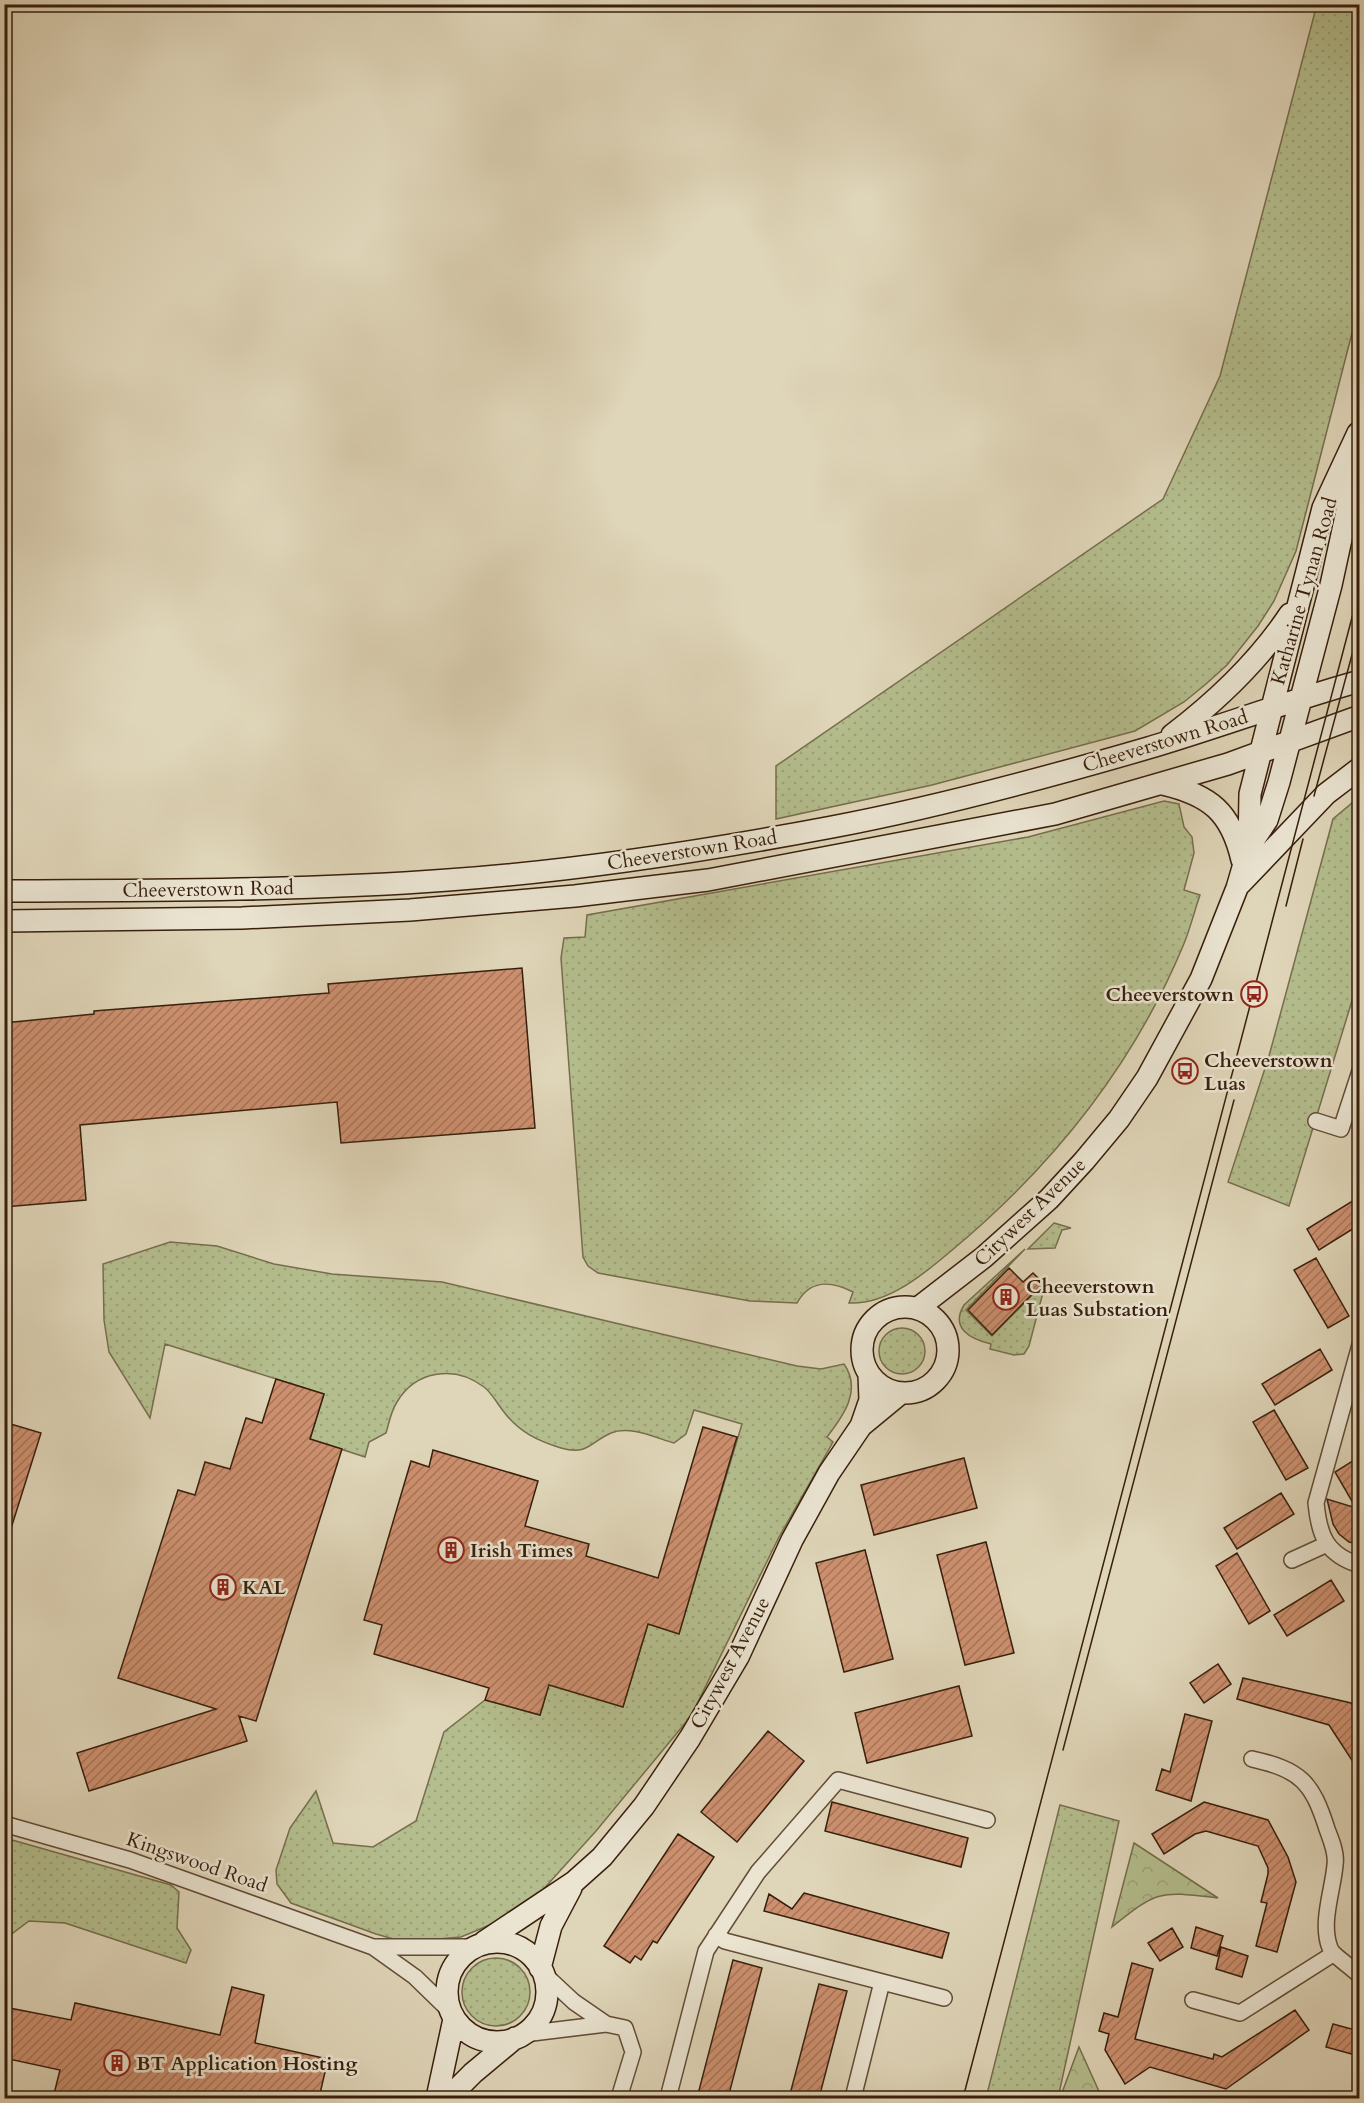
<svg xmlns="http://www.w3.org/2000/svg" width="1364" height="2103" viewBox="0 0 1364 2103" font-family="Cardo,serif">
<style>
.grass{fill:url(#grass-dots);stroke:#766e4c;stroke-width:1.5}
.forest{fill:url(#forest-crowns);stroke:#766e4c;stroke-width:1.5}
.building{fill:url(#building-hatch);stroke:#381f0c;stroke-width:1.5}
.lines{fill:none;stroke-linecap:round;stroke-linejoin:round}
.minor-casing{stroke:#624c37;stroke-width:18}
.secondary-casing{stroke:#381f0c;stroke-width:24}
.minor{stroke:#eae4d1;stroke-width:15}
.secondary{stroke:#eae4d1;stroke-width:21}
.tram{stroke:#381f0c;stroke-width:1.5}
.labels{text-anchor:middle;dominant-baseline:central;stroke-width:5;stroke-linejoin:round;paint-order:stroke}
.street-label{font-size:20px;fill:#381f0c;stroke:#eae4d1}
.poi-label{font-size:20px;font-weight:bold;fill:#381f0c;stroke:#eae4d1;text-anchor:start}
</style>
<defs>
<pattern id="grass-dots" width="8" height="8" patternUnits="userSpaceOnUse" patternTransform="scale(1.5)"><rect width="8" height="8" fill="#b4bd8d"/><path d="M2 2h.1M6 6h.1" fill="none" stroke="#9ca278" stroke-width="1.8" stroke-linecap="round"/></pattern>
<pattern id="forest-crowns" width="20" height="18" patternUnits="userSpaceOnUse" patternTransform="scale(1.5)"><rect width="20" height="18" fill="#b4bd8d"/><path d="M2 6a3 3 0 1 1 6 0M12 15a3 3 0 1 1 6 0" fill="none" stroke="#9ca278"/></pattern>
<pattern id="building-hatch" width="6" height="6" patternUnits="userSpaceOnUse" patternTransform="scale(1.5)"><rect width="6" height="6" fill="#cd906f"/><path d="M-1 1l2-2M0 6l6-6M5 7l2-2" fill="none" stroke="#a7755a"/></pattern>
</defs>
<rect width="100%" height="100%" fill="#dfd5b8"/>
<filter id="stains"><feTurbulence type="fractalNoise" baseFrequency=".00333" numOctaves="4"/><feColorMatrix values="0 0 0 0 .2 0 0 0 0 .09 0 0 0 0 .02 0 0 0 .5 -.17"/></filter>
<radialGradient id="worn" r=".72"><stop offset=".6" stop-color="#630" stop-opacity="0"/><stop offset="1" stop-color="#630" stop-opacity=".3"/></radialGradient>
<path class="grass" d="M1317,4L1359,5V306L1296,551L1274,601L1258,626L1227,665L1206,684L1184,702L1135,731L932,785L776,819V766L1163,499L1220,376Z
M1359,797V978L1289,1206L1228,1182L1269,1056L1333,819Z
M1164,801L1179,804L1184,827L1192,837L1194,853L1184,890L1200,895C1194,912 1190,930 1183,946C1132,1068 1052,1167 951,1251C924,1274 887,1305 849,1303L853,1292C832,1281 810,1279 797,1303L750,1301L598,1273L588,1266L583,1257L561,958L564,938L585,937L587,915L1028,837Z
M1054,1223L1071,1228L1062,1230L1055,1248L1028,1249Z
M170,1242L217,1246L274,1264L332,1274L442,1282L797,1366L821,1369L844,1364C862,1390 844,1415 827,1437L833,1442L779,1537L691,1716L596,1831L531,1903L497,1922L461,1937L404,1942L376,1934L291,1903L277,1884L276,1870L290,1828L316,1791L333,1843L373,1847L416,1821L444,1732L485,1700L540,1715L549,1684L623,1706L648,1624L679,1633L742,1424L694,1410L686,1434L674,1443C656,1438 630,1425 611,1433C590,1442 588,1456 561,1448C538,1441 519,1432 504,1412C498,1405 492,1393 484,1387C455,1365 416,1370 397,1402C391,1411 389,1423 386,1433L369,1442L365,1457L310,1439L324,1394L165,1344L150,1418L109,1352L104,1320L103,1264Z
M1025,1249L966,1310L992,1336L1046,1281L1029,1346L1024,1354L1014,1355L990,1349L991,1344C970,1339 950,1328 964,1305Z
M879 1351a23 23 0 1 1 46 0a23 23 0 1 1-46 0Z
M1060,1805L1119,1821L1058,2098H986Z
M5,1838L171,1885L179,1892L177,1928L191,1950L186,1963L65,1923L29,1921L5,1939Z
M462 1992a34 34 0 1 1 68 0a34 34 0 1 1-68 0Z"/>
<path class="forest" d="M1134,1843L1218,1898C1159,1891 1158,1890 1112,1927Z
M1079,2047L1102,2098H1060Z"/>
<path class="building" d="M522,968L535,1128L341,1143L337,1102L80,1125L86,1200L4,1207V1023L94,1014V1011L329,993L328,984Z
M1359,1197V1225L1319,1250L1307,1229Z
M1316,1258L1349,1316L1328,1328L1294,1270Z
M1009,1268L1023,1282L1033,1273L1043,1283L992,1335L968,1310Z
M1320,1349L1332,1370L1275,1405L1262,1384Z
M276,1379L324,1394L310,1439L342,1449L256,1721L239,1716L247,1741L89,1791L77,1753L216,1709L118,1678L178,1490L195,1495L205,1462L230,1469L246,1418L262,1423Z
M1274,1410L1308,1468L1286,1480L1253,1422Z
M4,1422L41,1433L8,1538H4Z
M703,1427L737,1437L679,1634L648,1624L623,1707L549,1685L540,1715L485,1700L489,1688L374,1654L382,1625L364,1620L411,1461L429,1467L433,1450L538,1481L525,1526L589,1544L586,1556L658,1578Z
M1359,1457V1544L1349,1542L1339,1534L1333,1524L1327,1499L1356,1508L1335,1472Z
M964,1458L977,1508L874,1535L861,1485Z
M1281,1493L1294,1514L1237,1549L1224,1528Z
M986,1542L1014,1653L965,1665L937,1555Z
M865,1550L893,1659L844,1672L816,1563Z
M1237,1553L1270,1611L1249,1624L1216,1566Z
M1331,1580L1344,1601L1287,1636L1274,1615Z
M1218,1664L1231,1684L1204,1703L1190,1683Z
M1243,1678L1351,1703L1359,1716V1771L1329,1725L1237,1699Z
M959,1686L972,1736L867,1763L855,1713Z
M1185,1714L1212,1721L1191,1801L1156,1790L1162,1769L1170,1772Z
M768,1731L804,1761L737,1842L701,1812Z
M832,1802L968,1838L961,1867L825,1831Z
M1204,1802L1268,1820L1288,1857L1296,1882L1277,1952L1256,1946L1267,1903L1261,1902L1268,1874V1868L1258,1846L1206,1831L1195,1834L1164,1854L1152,1834Z
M678,1834L714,1857L657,1943L653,1941L641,1960L635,1956L630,1963L604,1946Z
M804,1893L949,1933L942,1958L764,1911L769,1894L792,1909Z
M1196,1927L1223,1936L1217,1956L1191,1948Z
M1172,1928L1183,1947L1160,1961L1148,1943Z
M1221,1947L1248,1956L1242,1977L1216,1969Z
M733,1960L762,1968L728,2098H697Z
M1132,1963L1153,1969L1135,2039L1213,2059L1214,2054L1222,2057L1295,2010L1309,2030L1226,2089L1150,2067L1125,2084L1105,2050L1109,2034L1099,2031L1104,2013L1118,2017Z
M819,1984L847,1991L819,2098H789Z
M232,1987L264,1995L255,2043L328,2059L319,2098H53L60,2070L4,2058V2007L71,2020L75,2003L220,2035Z
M1333,2024L1359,2031V2056L1326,2047Z"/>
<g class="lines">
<g class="minor-casing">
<path id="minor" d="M1316,1121L1341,1129L1360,1071
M1360,1345L1316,1503C1319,1535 1326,1555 1360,1565
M1292,1560L1325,1545
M1252,1759C1301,1770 1312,1782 1327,1829C1331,1840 1337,1853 1335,1865C1333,1890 1320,1923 1330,1948C1332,1955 1353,1968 1360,1976
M4,1824L130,1860L373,1947H472
M716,1935L725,1941L944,1998
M373,1947L415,1977L451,2012
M545,1975L574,2002L606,2024
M1193,2000L1240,2013L1333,1954
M524,2034L606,2024L625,2028L633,2052L619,2098
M668,2098L706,1951L758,1872L838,1780L987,1820
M853,2098L882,1982"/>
</g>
<g class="secondary-casing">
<path id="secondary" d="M1172,735C1218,700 1258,662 1290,614
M1163,784C1210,795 1231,812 1242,860
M1249,847L1267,820L1279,782L1331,585L1346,516L1354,456
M1240,884L1326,794L1360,768
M4,891C152,890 300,891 448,880C577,871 705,851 832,827C938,807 1045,778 1148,748C1219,727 1288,701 1360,681
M4,921L242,918L410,910L575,896L708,880L1055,814L1228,764L1360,716
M862 1350a43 43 0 1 1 86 0a43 43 0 1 1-86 0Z
M918,1308L984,1257L1049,1199L1084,1161L1119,1119L1147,1078L1201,979L1237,888L1249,847L1250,794L1323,508L1358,433
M861,1426L901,1393
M447 1992a50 50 0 1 1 100 0a50 50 0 1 1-100 0Z
M484,1942L574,1882L602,1857L644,1806L690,1738L738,1657L792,1540L829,1473L861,1426L870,1400L869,1374
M540,1968L551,1926L571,1888
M437,2098L454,2019
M448,2098L473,2073L515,2038"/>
</g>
<use href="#minor" class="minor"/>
<use href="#secondary" class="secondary"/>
<path class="tram" d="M1314,796L1360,625
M1286,906L1303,839
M1063,1750L1234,1100
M963,2098L1360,587"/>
</g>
<defs>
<g id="bus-ring" transform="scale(1.35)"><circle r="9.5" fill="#eae4d1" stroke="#8f2418" stroke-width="1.5"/><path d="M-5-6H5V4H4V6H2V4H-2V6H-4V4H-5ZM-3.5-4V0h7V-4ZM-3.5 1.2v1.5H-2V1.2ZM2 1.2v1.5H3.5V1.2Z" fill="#8f2418"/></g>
<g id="building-ring" transform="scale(1.35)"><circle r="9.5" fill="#eae4d1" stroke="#8f2418" stroke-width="1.5"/><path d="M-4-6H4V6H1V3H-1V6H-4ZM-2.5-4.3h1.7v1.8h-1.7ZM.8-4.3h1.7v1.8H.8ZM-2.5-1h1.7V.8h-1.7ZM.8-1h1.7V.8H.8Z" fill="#8f2418"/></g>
</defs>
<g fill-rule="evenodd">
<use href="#bus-ring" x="1254" y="994"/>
<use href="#bus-ring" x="1185" y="1071"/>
<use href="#building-ring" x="1006" y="1297"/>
<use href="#building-ring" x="451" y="1550"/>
<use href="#building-ring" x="223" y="1587"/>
<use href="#building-ring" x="117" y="2063"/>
</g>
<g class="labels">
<g class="street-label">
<text transform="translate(1304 591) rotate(-74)">Katharine Tynan Road</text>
<text transform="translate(1165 741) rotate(-17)">Cheeverstown Road</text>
<text transform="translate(692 850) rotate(-9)">Cheeverstown Road</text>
<text transform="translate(208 889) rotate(-1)">Cheeverstown Road</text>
<text transform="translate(1030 1212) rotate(-44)">Citywest Avenue</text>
<text transform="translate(730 1663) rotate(-62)">Citywest Avenue</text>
<text transform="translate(197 1862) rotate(19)">Kingswood Road</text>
</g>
<g class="poi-label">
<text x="1234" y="994" text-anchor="end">Cheeverstown</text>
<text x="1204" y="1060">Cheeverstown<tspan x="1204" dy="23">Luas</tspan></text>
<text x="1026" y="1286">Cheeverstown<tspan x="1026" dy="23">Luas Substation</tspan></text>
<text x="470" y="1550">Irish Times</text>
<text x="242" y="1587">KAL</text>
<text x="136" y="2063">BT Application Hosting</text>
</g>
</g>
<rect width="1364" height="2103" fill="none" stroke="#dfd5b8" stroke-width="24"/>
<rect x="6" y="6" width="1352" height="2091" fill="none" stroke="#381f0c" stroke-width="3"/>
<rect x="12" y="12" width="1340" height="2079" fill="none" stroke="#381f0c" stroke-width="1.5"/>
<rect width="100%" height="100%" filter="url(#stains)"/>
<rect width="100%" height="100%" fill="url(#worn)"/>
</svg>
